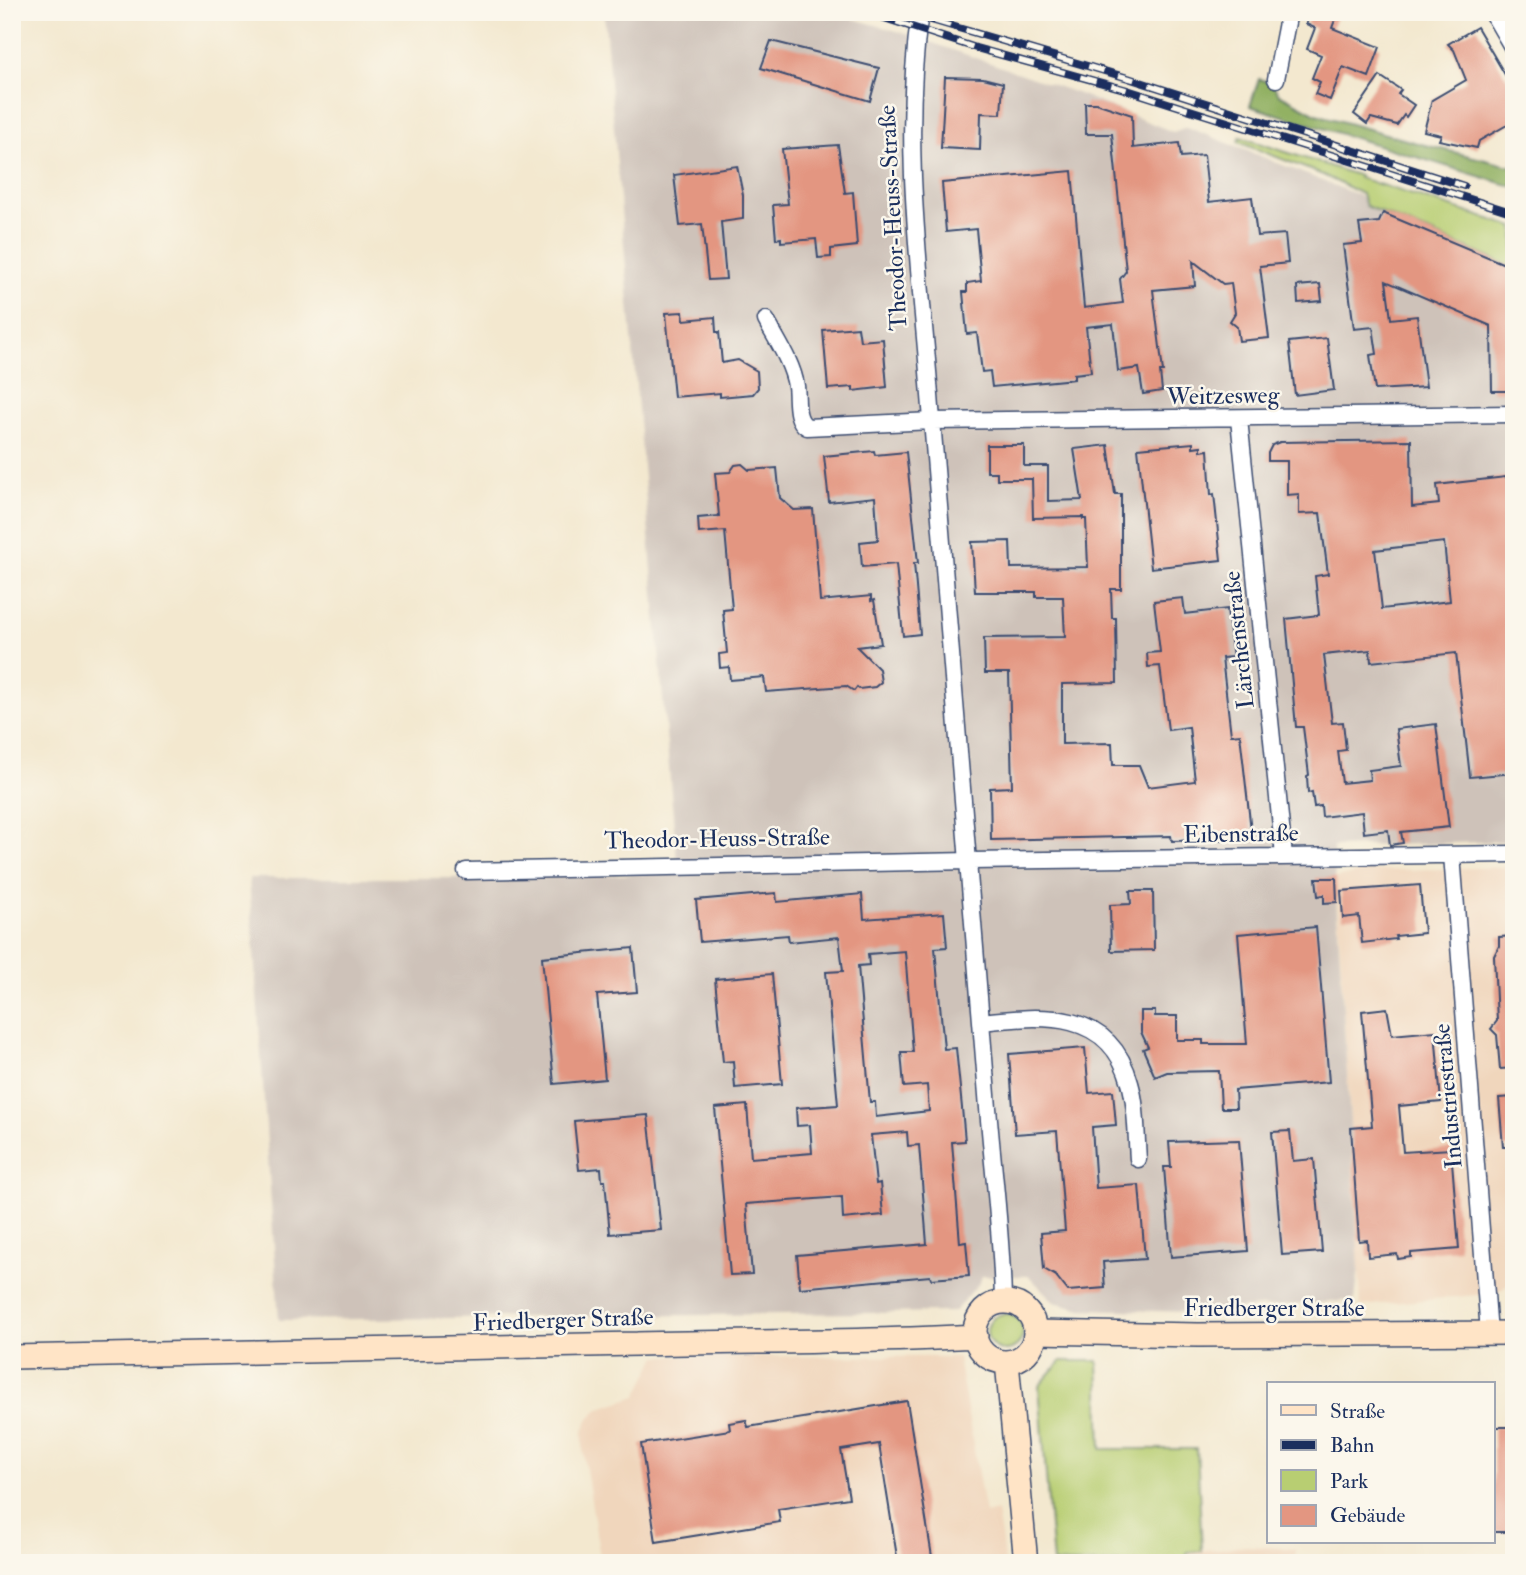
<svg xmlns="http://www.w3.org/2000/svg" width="1526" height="1575" viewBox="0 0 1526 1575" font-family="'IM FELL Double Pica',serif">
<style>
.built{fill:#f0d6bc}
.industrial{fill:#cec2b9}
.green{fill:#b8ce72;stroke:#6a7e68;stroke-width:2}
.forest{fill:#92b164;stroke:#567061;stroke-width:2}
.building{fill:#e39681;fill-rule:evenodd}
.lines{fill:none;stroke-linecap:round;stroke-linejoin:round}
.street-casing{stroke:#3b4b6f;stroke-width:19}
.secondary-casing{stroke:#3b4b6f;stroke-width:26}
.street{stroke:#fff;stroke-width:16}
.secondary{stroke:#ffe4c6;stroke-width:23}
.rail-casing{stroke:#1b2f5e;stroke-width:8}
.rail{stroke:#fbf7ec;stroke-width:5;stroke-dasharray:16;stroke-linecap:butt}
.labels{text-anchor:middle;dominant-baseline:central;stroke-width:5;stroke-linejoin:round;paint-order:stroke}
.street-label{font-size:24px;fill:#1b2f5e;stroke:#fbf7ec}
</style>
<rect width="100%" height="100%" fill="#fbf7ec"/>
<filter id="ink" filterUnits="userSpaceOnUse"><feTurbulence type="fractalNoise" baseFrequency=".0143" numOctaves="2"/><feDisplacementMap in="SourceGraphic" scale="14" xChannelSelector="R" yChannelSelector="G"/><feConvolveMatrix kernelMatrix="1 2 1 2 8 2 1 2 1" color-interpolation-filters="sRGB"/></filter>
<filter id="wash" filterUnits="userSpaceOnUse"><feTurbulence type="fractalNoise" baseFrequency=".00686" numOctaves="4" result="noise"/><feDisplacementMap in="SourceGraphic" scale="28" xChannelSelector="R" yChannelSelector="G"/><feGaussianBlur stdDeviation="1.57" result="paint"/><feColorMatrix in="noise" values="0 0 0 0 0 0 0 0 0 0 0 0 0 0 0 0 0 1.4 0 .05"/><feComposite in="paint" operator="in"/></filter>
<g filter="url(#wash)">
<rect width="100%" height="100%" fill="#f3e8cf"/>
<path class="built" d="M1514,867V1280L1497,1293L1361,1306L1336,878L1366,871Z
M657,1356L958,1357L985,1514L997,1511L1005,1563H601L583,1450V1431L589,1418L600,1408L637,1396Z
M1248,1546L1295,1549V1563H1186V1552Z"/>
<path class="industrial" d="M604,12H829L904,33L1079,94L1173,132L1187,127L1514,257V841L1333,847L1359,1267L1355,1300L1192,1312L1082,1309L1054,1302L1029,1276H982L980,1282L954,1312L279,1320L249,878H508L678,873Z"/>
<path class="green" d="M1240,137L1360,176L1359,178L1514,227V268L1366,206L1362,194L1323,175L1238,142Z
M987 1332a18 18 0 1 1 36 0a18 18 0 1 1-36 0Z
M1061,1361H1098L1101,1449H1197L1202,1551L1187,1552L1186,1563H1053L1039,1386Z"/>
<path class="forest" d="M1259,79L1272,83L1279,94L1316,114L1417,143L1514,167V187L1250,106Z"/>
<g id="blocks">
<path class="building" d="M1312,12H1338L1332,28L1380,47L1369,77L1343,67L1330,100L1315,94L1320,82L1312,78L1321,55L1307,49L1315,28L1306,24Z
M1477,27L1514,90V121L1479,141L1477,148L1439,140L1441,135L1424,131L1432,100L1466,80L1454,50L1448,44Z
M771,41L879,68L870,101L761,68Z
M1380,76L1401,90L1398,94L1414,105L1406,117L1404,115L1397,125L1371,118L1367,124L1354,114Z
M945,77L983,78L1003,83L1001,114L981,113L980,150L941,148Z
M1085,103H1096L1132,115L1133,148L1179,143L1181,157L1204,155L1209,202L1252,197L1257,236L1285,234L1288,263L1260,266L1269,338L1239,341L1237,327L1230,321L1235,313L1231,283L1223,284L1193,261L1195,286L1153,290L1163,372H1160L1162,391L1143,394L1139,368L1118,371L1113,324L1086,327L1091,372L1074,374V379L992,387L990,371L982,372L977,333L967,334L963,292H967V283L981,281L976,229L946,232L942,183L1072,171L1084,308L1123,303L1120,279L1126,271L1112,134H1086Z
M838,145L845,193L853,192L857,246L831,249V257L818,258L816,239L781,242V238L776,239L773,205L788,204L782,149Z
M737,166L743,195V219L721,222L726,279L708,280L702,224L680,226L674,175Z
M1383,213L1514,268V391H1492L1491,326L1386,281L1391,319L1417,316L1426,387L1375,390L1370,355L1377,354L1373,327L1354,329L1343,245L1362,243L1359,224L1379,222Z
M1320,284L1322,301L1298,303L1297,286Z
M683,312L684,320L715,317L716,332H719L722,363L738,360L757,371L758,388L753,394L720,397V393L674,397L666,313Z
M858,327L860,341L883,339L887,387L853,391V387L828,389L823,330Z
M1327,338L1334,390L1295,395L1289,342Z
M1411,440L1412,507L1439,504L1437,485L1514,476V773L1470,777L1456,653L1371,662L1370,650L1324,655L1332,723L1343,722L1346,750L1338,751L1342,783L1370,780L1369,770L1401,766L1396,729L1436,724L1449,827L1401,832L1403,843L1390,845L1388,830L1364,833L1362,812L1322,817L1321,806L1314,807L1312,792L1308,793L1307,776L1309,775L1303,727H1296L1286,619L1319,615L1315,576L1328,574L1320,513L1299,514V494L1287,495V461H1268V453L1272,445L1280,442ZM1444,542L1450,601L1382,609L1375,550Z
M1193,443V447L1201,446V451L1208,450L1211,495L1214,494L1221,560L1151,568L1138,448Z
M987,445H1024V466H1048V501L1082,500L1074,449L1108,445L1115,494H1121V589H1111L1112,618H1116L1117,683L1062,684V744L1112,743L1113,765H1139L1148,787L1195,781L1189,727L1168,730L1160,666L1148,667L1147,653L1160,652L1154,601L1183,598L1185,614L1227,609L1233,657L1222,658L1231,735L1240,734L1252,839L1172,841L1171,836L991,840L990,788L1012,787L1009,673H985L984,638L1065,637L1063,597H1036V592H975L972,542L1010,541L1011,568L1088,567L1086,519H1083V517L1033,518L1032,479H997V472H987Z
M874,451L875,455L906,452L918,563H914L920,634L903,636L896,564L862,567L860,542L878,540L875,497L829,502L824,456Z
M742,464L749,470L777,468L780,498L794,510L813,509L820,601L871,596V601L874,600L881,644L857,647L879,669L881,682L875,687L859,689L857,687L854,691L846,686L766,692L764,677L730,680L729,667L720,668L719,654L727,653L723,610L732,609L725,531L699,533L698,518L719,516L715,473L730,472L735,465Z
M1316,878H1336L1337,902L1324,903V895L1318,896Z
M1420,885L1424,933L1395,936L1396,939L1362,943L1359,916L1343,918L1341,891Z
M1130,891H1153L1154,950L1111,951L1110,905L1131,904Z
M776,893L777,902L862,894L864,919L944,913L947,947L935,948L944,1049L956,1048L962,1108L965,1141L952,1142L960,1243L966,1242L969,1276L931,1279L930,1276L800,1288L797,1255L927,1244L919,1145L908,1146L907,1132L871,1135L876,1184L880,1183L883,1215L843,1219L842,1197L746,1204L752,1274L730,1275L715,1108L747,1105L751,1158L812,1153L810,1125L797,1126L796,1108L838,1105L826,972L843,971L839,937L789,942L788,935L700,942L696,900ZM905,951L913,1052H901L904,1087L927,1085L929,1111L876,1117L875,1102H870L858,966L869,965L868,954Z
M1316,927L1329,1082L1235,1090L1236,1108H1221L1219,1071L1167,1072L1155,1077L1143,1049L1148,1047L1141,1032V1011H1155V1016H1177V1040H1203V1044H1247L1238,934Z
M1514,936V1068L1500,1069L1497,1035L1491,1029L1497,1021L1494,956L1499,946V937Z
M633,948L637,992L597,995L605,1079L554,1084L542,957Z
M772,974L782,1084L735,1088L733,1061L723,1062L715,979Z
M1387,1008L1392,1035L1435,1031L1441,1102L1399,1106L1403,1152L1451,1149L1459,1249L1411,1253V1257L1398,1259L1397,1254L1368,1257L1367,1240L1359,1241L1351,1128L1372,1126L1362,1011Z
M1085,1048L1089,1093L1113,1091L1116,1125L1092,1127L1096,1188L1139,1185L1145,1259L1103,1262L1105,1288L1068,1291L1056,1276L1044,1269L1041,1233L1065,1231L1057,1131L1015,1134L1009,1054Z
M1514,1097V1147H1503L1499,1098Z
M648,1115L661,1230L610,1234L605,1181H602L601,1168L579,1170L574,1121Z
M1290,1131L1293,1161L1314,1159L1322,1252L1282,1255L1272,1132Z
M1239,1140L1248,1251L1171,1257L1164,1167H1171L1169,1142Z
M907,1401L933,1563H898L879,1444L841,1450L849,1498L778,1509L780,1522L656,1542L641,1444L730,1430L729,1423L746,1420L748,1427Z
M1493,1427H1514V1532H1493Z"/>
</g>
</g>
<g filter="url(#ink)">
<use href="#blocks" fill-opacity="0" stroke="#3b4b6f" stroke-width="2"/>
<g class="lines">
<g class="street-casing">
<path id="street" d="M920,12C901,144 921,276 931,408C948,637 970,866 987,1095C992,1164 1002,1233 1003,1302
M1492,12L1514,50
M1276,79L1289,12
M766,320C777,341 792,362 796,386C798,399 794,419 807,427L932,421L1514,414
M1239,419L1284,856
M1452,855L1489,1333
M466,871L970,861L1514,854
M982,1022C1043,1015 1110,1009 1130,1083C1137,1107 1136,1134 1138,1159"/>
</g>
<g class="secondary-casing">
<path id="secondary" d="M975 1332a30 30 0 1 1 60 0a30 30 0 1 1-60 0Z
M1035,1332L1198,1335L1514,1333
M12,1357C221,1354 429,1349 637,1344C750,1341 863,1343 976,1336
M1007,1362L1026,1563"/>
</g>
<use href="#street" class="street"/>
<use href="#secondary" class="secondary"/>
<g class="rail-casing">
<path id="rail" d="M866,12L976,48L1124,89L1514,213
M904,12L1128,78L1464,186"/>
</g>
<use href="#rail" class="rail"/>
</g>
</g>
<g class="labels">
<g class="street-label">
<text transform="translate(893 218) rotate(-93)">Theodor-Heuss-Straße</text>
<text transform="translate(1223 396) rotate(-1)">Weitzesweg</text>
<text transform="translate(1239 640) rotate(-96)">Lärchenstraße</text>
<text transform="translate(1241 834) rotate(-1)">Eibenstraße</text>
<text transform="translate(717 839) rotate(-1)">Theodor-Heuss-Straße</text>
<text transform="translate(1448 1096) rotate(-95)">Industriestraße</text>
<text x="1274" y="1308">Friedberger Straße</text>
<text transform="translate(563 1320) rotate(-2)">Friedberger Straße</text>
</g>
</g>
<rect width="1526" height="1575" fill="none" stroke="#fbf7ec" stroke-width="42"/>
<rect x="1267" y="1382" width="228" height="161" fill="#fbf7ec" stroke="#a1a7b3" stroke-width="2"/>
<rect x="1281" y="1405" width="35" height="10" fill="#ffe4c6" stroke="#a1a7b3" stroke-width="2"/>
<text x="1330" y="1418" font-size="21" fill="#1b2f5e">Straße</text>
<rect x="1281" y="1440" width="35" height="10" fill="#1b2f5e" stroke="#a1a7b3" stroke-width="2"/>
<text x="1330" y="1452" font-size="21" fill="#1b2f5e">Bahn</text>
<rect x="1281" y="1470" width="35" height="21" fill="#b8ce72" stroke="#a1a7b3" stroke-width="2"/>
<text x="1330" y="1488" font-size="21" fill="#1b2f5e">Park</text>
<rect x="1281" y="1505" width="35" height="21" fill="#e39681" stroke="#a1a7b3" stroke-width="2"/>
<text x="1330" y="1522" font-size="21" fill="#1b2f5e">Gebäude</text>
</svg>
